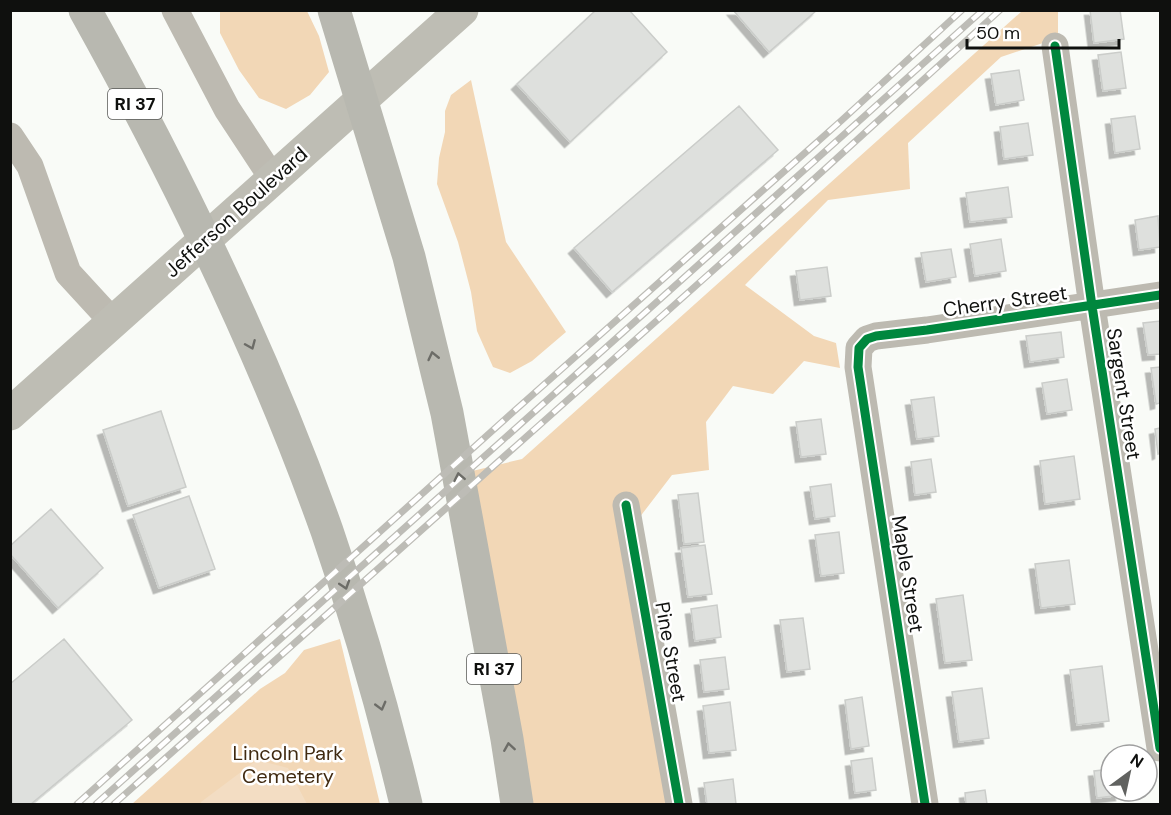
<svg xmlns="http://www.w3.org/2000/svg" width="1171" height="815" viewBox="0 0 1171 815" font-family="'DM Sans',sans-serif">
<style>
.green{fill:#f3ddc3}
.forest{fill:#f2d7b6}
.building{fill:#dee0dd;stroke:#cbcdca;stroke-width:1.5;filter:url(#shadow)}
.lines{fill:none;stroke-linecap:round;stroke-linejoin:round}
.minor{stroke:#bdbab1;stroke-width:27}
.major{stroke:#bebdb4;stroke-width:33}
.highway{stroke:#b8b8b0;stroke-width:33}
.rail-casing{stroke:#bdbcb6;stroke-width:7}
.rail{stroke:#fff;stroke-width:4.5;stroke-dasharray:14;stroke-linecap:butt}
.cycleway-casing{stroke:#fff;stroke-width:13}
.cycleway{stroke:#00873e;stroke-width:9}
.oneway{stroke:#6c6c67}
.labels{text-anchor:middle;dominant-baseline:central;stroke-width:5;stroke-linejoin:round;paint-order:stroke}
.shield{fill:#fff;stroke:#575856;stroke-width:1.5}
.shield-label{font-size:18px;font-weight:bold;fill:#0f100e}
.street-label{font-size:20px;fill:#0f100e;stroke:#fff}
.park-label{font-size:20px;fill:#402a11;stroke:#fff}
</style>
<defs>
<filter id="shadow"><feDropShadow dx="-5.5" dy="5.5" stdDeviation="0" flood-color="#0004"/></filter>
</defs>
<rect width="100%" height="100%" fill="#f9fbf7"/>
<path class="green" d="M315,692L334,804H199L197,787Z"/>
<path class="forest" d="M220,11H307L319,36L329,72L310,95L286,109L259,98L239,70L220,33Z
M1022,11H1058V38L1001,57L908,143L910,189L828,200L745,285L814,336L836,343L840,368L804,361L773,394L733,386L706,422L709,470L672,475L636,522L676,804H517L468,472L522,459Z
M471,80L506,242L566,332L532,361L510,373L493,367L477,331L471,292L458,242L437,184L439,158L445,132V111L451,95Z
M340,639L380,804H307L288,768L257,760L201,802V804H132L260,689L285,673L304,650Z"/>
<path class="building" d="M596,10H629L667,52L570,142L517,84Z
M733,10H817L769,52Z
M1090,10H1120L1124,39L1094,43Z
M1121,52L1126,88L1103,91L1098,55Z
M1019,70L1024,100L996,105L991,74Z
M739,106L778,150L612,292L574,248Z
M1135,116L1140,149L1115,153L1111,119Z
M1028,123L1033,155L1004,159L1000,127Z
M1008,187L1012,217L970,222L966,193Z
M1158,216L1160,247L1139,250L1135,220Z
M1001,239L1006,271L975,276L970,244Z
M951,249L956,277L926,282L921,253Z
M827,267L831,296L800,300L796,271Z
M1160,321V354L1148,355L1143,323Z
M1061,332L1064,357L1030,362L1026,336Z
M1160,367V403L1156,404L1151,368Z
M1067,379L1072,410L1047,414L1042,383Z
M934,397L939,436L917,439L911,400Z
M161,411L186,487L128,506L103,430Z
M821,419L826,454L801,457L796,422Z
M1160,428V453L1158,454L1155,429Z
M1074,456L1080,499L1045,504L1040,461Z
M931,459L936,492L915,495L911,462Z
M831,484L835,516L815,519L810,487Z
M698,493L704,542L684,544L678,495Z
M189,496L215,569L159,588L133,515Z
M51,509L103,568L58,608L10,554V546Z
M839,532L844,573L821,576L815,535Z
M705,545L712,594L688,597L681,548Z
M1069,560L1075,604L1041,608L1035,564Z
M963,595L972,660L945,663L936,599Z
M717,605L721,637L695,641L691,609Z
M803,618L810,669L787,672L780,620Z
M64,639L132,720L31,804H12L10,684Z
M725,657L729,689L704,692L700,660Z
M1102,666L1109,721L1077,725L1070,670Z
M982,688L989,738L959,742L952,692Z
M862,697L869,746L851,749L845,700Z
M730,702L736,750L709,753L703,706Z
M872,758L876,790L855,793L851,761Z
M1111,769V791H1120L1121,795L1097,798L1094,771Z
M733,779L736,804H707L704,783Z
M985,790L987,804H966L965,793Z"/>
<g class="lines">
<path class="minor" d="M175,10L227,109L273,179
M1055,46L1092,306L1160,748
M10,136L30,166L68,273L113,322
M626,505L679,804
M925,804L858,367L859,348L867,339L876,336L927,330L1160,295"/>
<path class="major" d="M10,414L462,10"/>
<path class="highway" d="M85,10C178,177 263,351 327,531C358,621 384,712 406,804
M334,10L409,257L447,413L507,739L517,804"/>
<g class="rail-casing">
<path id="rail" d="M77,804L512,413L842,120L962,10
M96,804L983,10
M114,804L727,258L1000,10"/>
</g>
<use href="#rail" class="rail"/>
<g class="cycleway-casing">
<path id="cycleway" d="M1055,46L1092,306L1160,748
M626,505L679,804
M925,804L858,367L859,348L867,339L876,336L927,330L1160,295"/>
</g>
<use href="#cycleway" class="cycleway"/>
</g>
<defs><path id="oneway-chevron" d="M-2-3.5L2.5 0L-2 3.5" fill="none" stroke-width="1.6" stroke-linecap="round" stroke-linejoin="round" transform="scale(1.5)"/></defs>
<g class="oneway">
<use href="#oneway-chevron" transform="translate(251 345) rotate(67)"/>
<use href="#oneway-chevron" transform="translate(433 356) rotate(-103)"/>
<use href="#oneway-chevron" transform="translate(459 477) rotate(-101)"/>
<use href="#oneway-chevron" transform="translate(345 585) rotate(72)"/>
<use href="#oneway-chevron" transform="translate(381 706) rotate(75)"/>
<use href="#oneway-chevron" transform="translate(509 747) rotate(-99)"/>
</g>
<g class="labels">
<g class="shield">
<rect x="108" y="89" width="54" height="30" rx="4.5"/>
<rect x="467" y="654" width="54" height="30" rx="4.5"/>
</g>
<g class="shield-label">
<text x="135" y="104">RI 37</text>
<text x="494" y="669">RI 37</text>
</g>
<g class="street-label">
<text transform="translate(236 212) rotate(-42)">Jefferson Boulevard</text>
<text transform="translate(1005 301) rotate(-8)">Cherry Street</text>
<text transform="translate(1124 394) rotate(81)">Sargent Street</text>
<text transform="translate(908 574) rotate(81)">Maple Street</text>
<text transform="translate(671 652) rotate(80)">Pine Street</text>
</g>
<g class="park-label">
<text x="288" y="753">Lincoln Park<tspan x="288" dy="23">Cemetery</tspan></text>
</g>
</g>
<rect width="1171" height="815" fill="none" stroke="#0f100e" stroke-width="24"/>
<g transform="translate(1129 773) rotate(33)"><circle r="28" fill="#ffffff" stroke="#9f9f9f" stroke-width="1.5"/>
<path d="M0-4.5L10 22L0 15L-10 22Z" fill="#616260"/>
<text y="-9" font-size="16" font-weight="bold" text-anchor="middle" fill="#0f100e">N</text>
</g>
<path d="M967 39v9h152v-9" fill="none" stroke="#0f100e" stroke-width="3"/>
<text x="976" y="39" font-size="18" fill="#0f100e" stroke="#ffffff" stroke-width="4.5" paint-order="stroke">50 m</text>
</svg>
